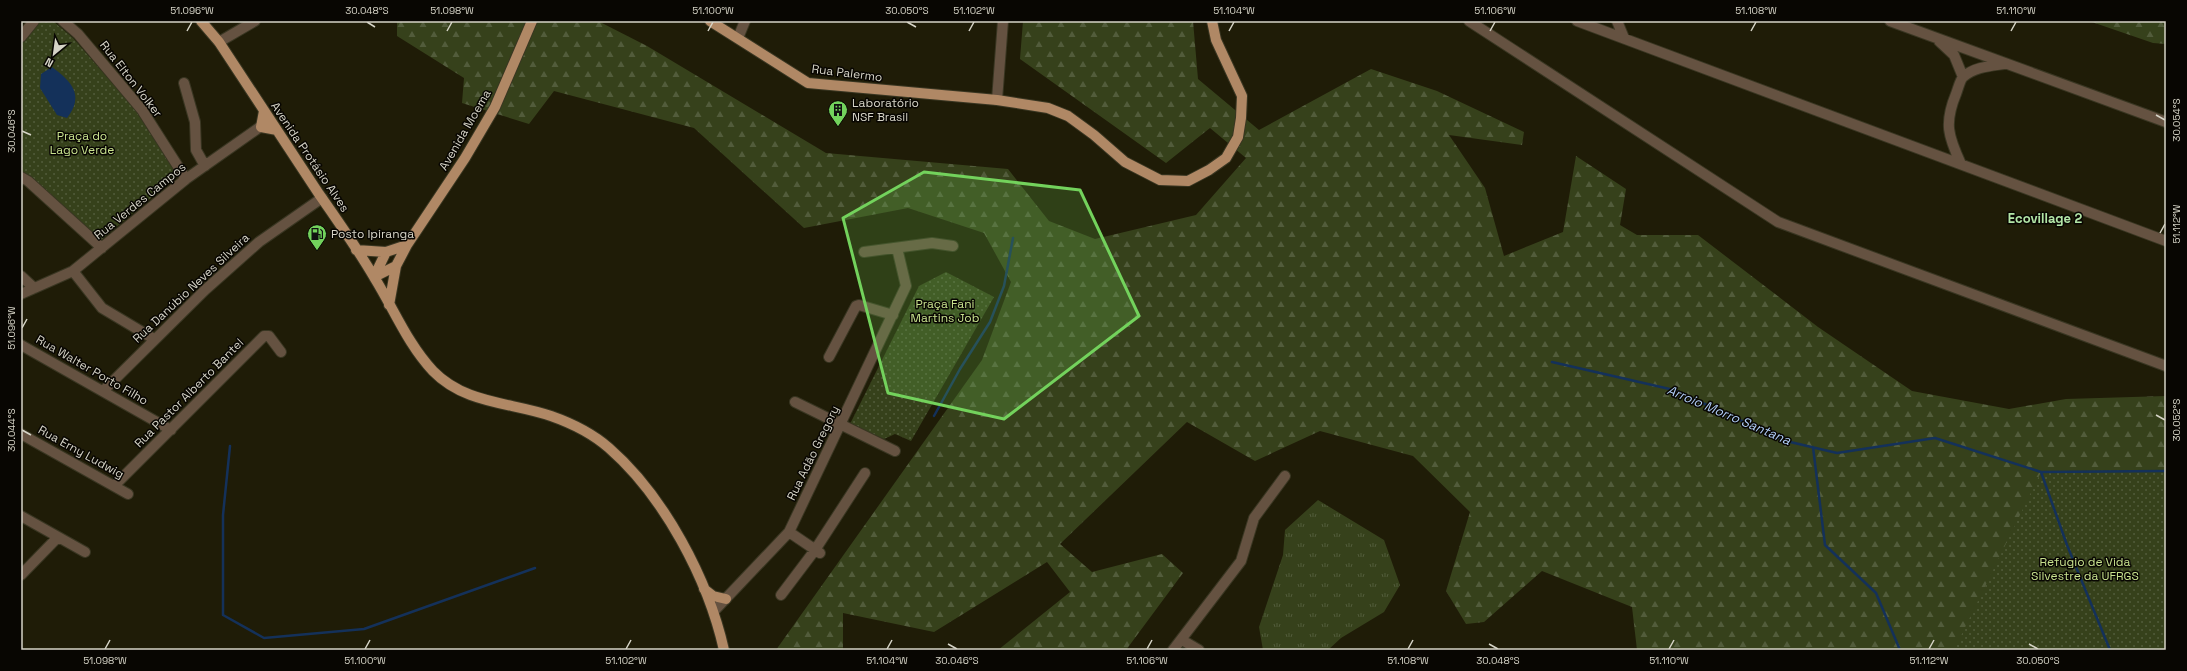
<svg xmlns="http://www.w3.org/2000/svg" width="2187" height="671" viewBox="0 0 2187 671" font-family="'Space Grotesk',sans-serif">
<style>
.grass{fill:url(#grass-tufts)}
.forest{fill:url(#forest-firs)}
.park{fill:url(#park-dots)}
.water{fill:#14315a}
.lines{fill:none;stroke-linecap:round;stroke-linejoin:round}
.stream{stroke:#14315a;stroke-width:2.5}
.minor-casing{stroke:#393622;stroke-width:12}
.major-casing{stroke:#393622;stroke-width:12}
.minor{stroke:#655241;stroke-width:10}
.major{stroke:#b08865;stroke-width:10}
.marked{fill:#73d25c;fill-opacity:0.2;stroke:#73d25c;stroke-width:3;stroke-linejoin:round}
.ticks{fill:none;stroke:#d6d4c7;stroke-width:1.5}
.labels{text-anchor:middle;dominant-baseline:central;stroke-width:3;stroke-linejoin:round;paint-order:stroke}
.street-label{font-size:12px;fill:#d6d4c7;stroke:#080602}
.poi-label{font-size:12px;fill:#d6d4c7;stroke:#080602;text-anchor:start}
.park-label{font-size:12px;fill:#c8e28e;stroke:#080602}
.neighbourhood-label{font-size:13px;font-weight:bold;fill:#b2e5a6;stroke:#080602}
.water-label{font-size:13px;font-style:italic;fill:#b1cef8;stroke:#080602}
.neatline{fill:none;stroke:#d6d4c7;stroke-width:1.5}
.ticks-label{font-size:10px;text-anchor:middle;fill:#d6d4c7}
</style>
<defs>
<pattern id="grass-tufts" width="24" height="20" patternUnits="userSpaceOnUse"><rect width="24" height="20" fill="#36411b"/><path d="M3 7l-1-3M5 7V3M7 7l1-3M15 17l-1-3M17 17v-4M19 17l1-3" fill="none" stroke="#525c3b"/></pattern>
<pattern id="forest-firs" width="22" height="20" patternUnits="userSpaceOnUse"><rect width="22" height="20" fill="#36411b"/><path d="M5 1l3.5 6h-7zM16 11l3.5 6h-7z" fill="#525c3b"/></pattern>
<pattern id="park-dots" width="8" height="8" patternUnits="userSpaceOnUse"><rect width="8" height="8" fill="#36411b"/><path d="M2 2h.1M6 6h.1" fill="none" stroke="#525c3b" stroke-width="1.8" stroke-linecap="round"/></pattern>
</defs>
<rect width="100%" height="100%" fill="#1f1c07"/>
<path class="grass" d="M1318,500L1384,540L1400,585L1384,612L1341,638L1328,650H1263L1259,627L1283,555L1285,530Z"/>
<path class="forest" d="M397,21H598L647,46L826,153L1008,169L1049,221L1095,239L1196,215L1246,158L1210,128L1166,163L1020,59L1023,21H1193L1198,79L1259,130L1371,69L1437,91L1524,132L1522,145L1449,135L1485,188L1504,256L1563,232L1576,156L1626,189L1620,225L1637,235H1698L1818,327L1912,391L2009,409L2066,399L2166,396V650H1637L1632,607L1542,571L1484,622L1466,624L1446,591L1470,512L1413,456L1320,431L1255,461L1187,422L1060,544L1092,572L1162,554L1183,573L1126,650H998L1070,592L1047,562L934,632L843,613V650H776L982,360L1011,282L984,233L908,208L804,228L694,128L554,91L529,124L462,103L464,78L397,36Z
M2089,21H2166V44L2153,43Z"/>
<path class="park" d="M40,21H53L73,38L134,108L178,175L100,241L21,173V44Z
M946,272L994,297L911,441L895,434L884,439L850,424L919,286Z
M2130,470L2166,471V650H1954L2041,472Z"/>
<path class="water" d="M52,67C71,81 85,95 67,118L57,115L40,88L41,74Z"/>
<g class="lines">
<path class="stream" d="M1552,362L1674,390L1786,441L1837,453L1935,438L2041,472L2166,471
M934,416L960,369L990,322L1004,286L1013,238
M230,446L223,515V615L264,638L364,629L535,568
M1813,447L1825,545L1876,593L1900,650
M2041,472L2067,545L2110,650"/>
<g class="minor-casing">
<path id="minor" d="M63,21L78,34L142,110L186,179
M1469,21L1778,222L2166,366
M1577,21L2166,241
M1617,21L1624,38
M1890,21L2166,122
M21,37L34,21
M738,38L745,21
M1939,41L1954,55L1963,77
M219,42L255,21
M184,83L195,122L196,150L205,166
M997,100L1003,21
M1961,164C1948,136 1944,123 1956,94C1958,89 1960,80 1963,77C1974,67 1990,66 2004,64
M21,177L28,181L102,248
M864,252L932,243L953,246
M73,271L102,308L154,339
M21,276L34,288
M21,294L73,271L186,179L267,122
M21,345L171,430
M829,357L856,306L859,305L893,315
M103,391L205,290L259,242L322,198
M795,402L895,451
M21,434L128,494
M114,486L264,336H269L281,352
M21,516L85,552
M789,532L820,553
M21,575L58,537
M781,595L815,550L865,473
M714,611L789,532L906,286L897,248
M1182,640L1199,650
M1173,650L1241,561L1254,518L1285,476"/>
</g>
<g class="major-casing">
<path id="major" d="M201,21L219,42C252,93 286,143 319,194C338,221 357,248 374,277C394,309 407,343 433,371C465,404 510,402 551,416C571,423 593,434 609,448C664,496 708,579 724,650
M710,21L808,83L997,100L1048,108L1068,116L1094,135L1125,162L1160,180L1188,181L1209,170L1226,158L1238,137L1241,118L1242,96L1216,40L1212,21
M264,111L261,127L277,130
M356,250L386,252
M374,277L396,266L407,245L465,158L495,107L532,21
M374,277L386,252L407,245
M389,305L396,266
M704,589L713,596L726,599"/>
</g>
<use href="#minor" class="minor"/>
<use href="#major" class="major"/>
</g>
<path class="marked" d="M924,172L1080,190L1139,316L1004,419L888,393L843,218Z"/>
<path class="ticks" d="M367,22L375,27M907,22L916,27M187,31L192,22M447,31L452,22M708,31L713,22M969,31L974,22M1229,31L1234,22M1490,31L1495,22M1751,31L1756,22M2011,31L2016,22M2156,115L2165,120M22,131L31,135M2160,233L2165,224M22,328L27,319M2156,415L2165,420M22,430L31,435M948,644L957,649M1489,644L1498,649M2029,644L2038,649M105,649L110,640M365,649L370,640M626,649L631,640M887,649L892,640M1147,649L1152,640M1408,649L1413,640M1669,649L1674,640M1929,649L1934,640"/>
<defs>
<g id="building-pin" transform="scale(1)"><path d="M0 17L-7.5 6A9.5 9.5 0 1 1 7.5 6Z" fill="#73d25c" stroke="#080602"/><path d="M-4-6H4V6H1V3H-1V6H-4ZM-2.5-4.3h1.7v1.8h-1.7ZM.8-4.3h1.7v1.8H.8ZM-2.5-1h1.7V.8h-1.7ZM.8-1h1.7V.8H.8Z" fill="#111"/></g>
<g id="fuel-pin" transform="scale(1)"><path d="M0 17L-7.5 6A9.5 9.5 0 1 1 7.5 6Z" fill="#73d25c" stroke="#080602"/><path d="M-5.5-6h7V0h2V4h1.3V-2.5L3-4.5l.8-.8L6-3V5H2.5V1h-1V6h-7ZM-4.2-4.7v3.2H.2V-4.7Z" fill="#111"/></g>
</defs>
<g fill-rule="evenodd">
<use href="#building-pin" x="838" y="110"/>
<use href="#fuel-pin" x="317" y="234"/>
</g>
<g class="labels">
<g class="street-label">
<text transform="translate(847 73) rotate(7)">Rua Palermo</text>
<text transform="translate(131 79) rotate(52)">Rua Elton Volker</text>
<text transform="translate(465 130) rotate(-60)">Avenida Moema</text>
<text transform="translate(310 157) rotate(56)">Avenida Protásio Alves</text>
<text transform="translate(140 201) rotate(-39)">Rua Verdes Campos</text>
<text transform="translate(191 288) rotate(-43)">Rua Danúbio Neves Silveira</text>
<text transform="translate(92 370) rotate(30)">Rua Walter Porto Filho</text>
<text transform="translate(189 393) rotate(-45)">Rua Pastor Alberto Bantel</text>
<text transform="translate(81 452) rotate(29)">Rua Erny Ludwig</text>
<text transform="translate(813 453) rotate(-64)">Rua Adão Gregory</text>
</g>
<g class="poi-label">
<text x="852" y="103">Laboratório<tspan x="852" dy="14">NSF Brasil</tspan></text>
<text x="331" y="234">Posto Ipiranga</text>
</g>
<g class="park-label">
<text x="82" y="136">Praça do<tspan x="82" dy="14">Lago Verde</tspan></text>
<text x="945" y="304">Praça Fani<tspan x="945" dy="14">Martins Job</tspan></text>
<text x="2085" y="562">Refúgio de Vida<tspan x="2085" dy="14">Silvestre da UFRGS</tspan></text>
</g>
<g class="neighbourhood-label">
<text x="2045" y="218">Ecovillage 2</text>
</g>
<g class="water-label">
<text transform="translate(1729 415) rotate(23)">Arroio Morro Santana</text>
</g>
</g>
<rect width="2187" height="671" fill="none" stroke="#080602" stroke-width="44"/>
<g transform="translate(54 54) rotate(209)" stroke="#080602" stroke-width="3" paint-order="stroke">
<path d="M0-3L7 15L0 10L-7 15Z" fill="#d6d4c7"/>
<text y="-6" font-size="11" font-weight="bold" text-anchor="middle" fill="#d6d4c7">N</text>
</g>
<rect x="22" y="22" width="2143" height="627" class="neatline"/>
<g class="ticks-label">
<text x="192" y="14">51.096°W</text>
<text x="367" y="14">30.048°S</text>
<text x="452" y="14">51.098°W</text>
<text x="713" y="14">51.100°W</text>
<text x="907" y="14">30.050°S</text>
<text x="974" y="14">51.102°W</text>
<text x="1234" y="14">51.104°W</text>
<text x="1495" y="14">51.106°W</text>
<text x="1756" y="14">51.108°W</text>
<text x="2016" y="14">51.110°W</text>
<text transform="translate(2176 120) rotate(-90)" y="4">30.054°S</text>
<text transform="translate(11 131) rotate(-90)" y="4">30.046°S</text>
<text transform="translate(2176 224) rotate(-90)" y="4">51.112°W</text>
<text transform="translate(11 328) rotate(-90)" y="4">51.096°W</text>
<text transform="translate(2176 420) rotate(-90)" y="4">30.052°S</text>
<text transform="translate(11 430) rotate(-90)" y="4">30.044°S</text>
<text x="105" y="664">51.098°W</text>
<text x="365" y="664">51.100°W</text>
<text x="626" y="664">51.102°W</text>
<text x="887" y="664">51.104°W</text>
<text x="957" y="664">30.046°S</text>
<text x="1147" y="664">51.106°W</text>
<text x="1408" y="664">51.108°W</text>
<text x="1498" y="664">30.048°S</text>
<text x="1669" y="664">51.110°W</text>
<text x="1929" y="664">51.112°W</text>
<text x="2038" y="664">30.050°S</text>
</g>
</svg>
